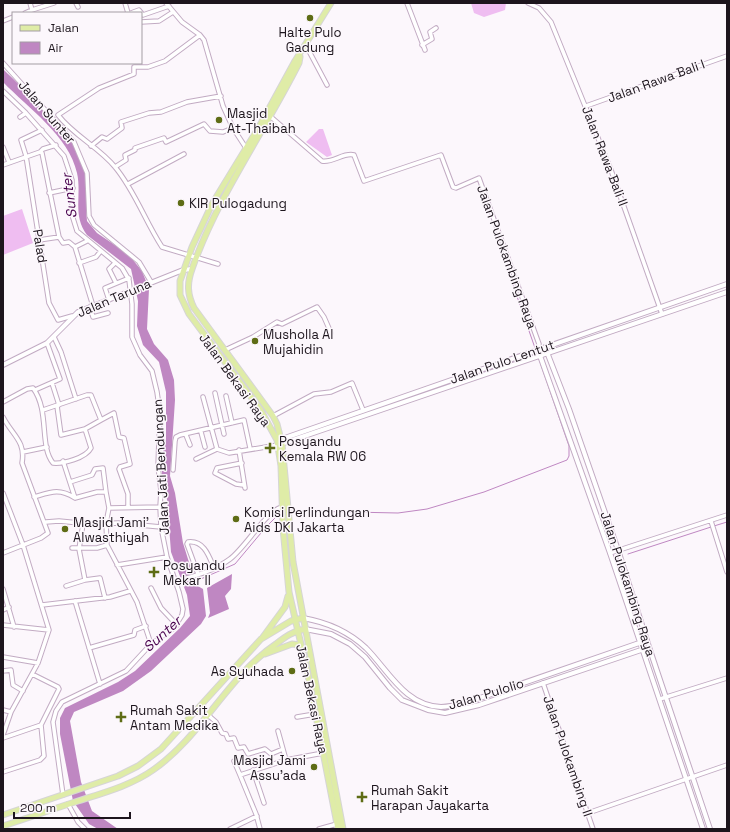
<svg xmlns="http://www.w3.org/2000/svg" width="730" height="832" viewBox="0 0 730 832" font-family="'Space Grotesk',sans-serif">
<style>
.green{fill:#efbdf1}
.water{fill:#bf87c2}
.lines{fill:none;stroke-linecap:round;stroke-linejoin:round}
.stream{stroke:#bf87c2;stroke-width:1}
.minor-casing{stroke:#c2abc3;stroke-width:5.5}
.tertiary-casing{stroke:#c2abc3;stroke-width:6}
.primary-casing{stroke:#d6d5d6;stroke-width:7}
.minor{stroke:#fff;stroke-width:3.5}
.tertiary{stroke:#fff;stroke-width:4}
.primary{stroke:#dfeca7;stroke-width:5}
.poi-dot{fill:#5e6c15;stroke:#fcf7fc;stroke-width:1.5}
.labels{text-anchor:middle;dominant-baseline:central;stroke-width:3;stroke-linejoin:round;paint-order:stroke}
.poi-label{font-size:13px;fill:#1d151d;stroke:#fcf7fc;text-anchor:start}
.street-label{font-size:13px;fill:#1d151d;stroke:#fcf7fc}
.water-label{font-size:14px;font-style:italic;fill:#48004d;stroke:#fcf7fc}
</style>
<rect width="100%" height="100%" fill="#fcf7fc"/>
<path class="green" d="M471,3H506L505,10L484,17L474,13Z
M319,129H323L332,155L327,157L306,142Z
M22,209L33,243L3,255V216Z"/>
<path class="water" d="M3,69C25,91 78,138 85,168C89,185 85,204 87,221L97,233L128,254L142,271L149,289L147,329L154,344L168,360L174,380L175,400L170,476L175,493L183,543L196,585L203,589L206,616L201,624L151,671L123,691L74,712L70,721L81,782L92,811L118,829H98L89,824L73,801L60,734V718L65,708L118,682L135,671L180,628L190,616L187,595L171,552L167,500L165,483L162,475V457L166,439V392L159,362L143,345L137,326L138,301L131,269L87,235C72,215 82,195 77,173C69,136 28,108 3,82Z
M232,574L231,589L225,596L229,609L208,618L210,613L207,588Z"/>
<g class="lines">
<path class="stream" d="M513,285L535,348
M290,512L304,511L398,513L427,509L484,492L567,460L569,456V446L539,359
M714,526L727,522
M628,554L711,527
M194,582L235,564L266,527L280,513"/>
<g class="minor-casing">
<path id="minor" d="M76,3L78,7
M125,3L128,13
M166,3L182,22L200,35L204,40L223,106L233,128L246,148
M407,3L425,50
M528,3L539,8L551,22L611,170L662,314
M32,10L54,3
M25,13L32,10L30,3
M131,13L139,10L143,15L169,6
M3,21L13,17
M141,22L159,21L173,12
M200,35L165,61L148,67H134V74L99,88L58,115C74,136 99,147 115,167C135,191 145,221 162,247L218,264
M422,45L432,39L430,32L436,28
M305,46L310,53L327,85
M3,63L74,142L87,173L89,216L94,225L139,262L151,282
M3,91L25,112L64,156L72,180V215L77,231L122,268L129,280L132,304V337L140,355L152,371L157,392L160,413L158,466L161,491L160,507L161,527L167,557L179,592L183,609L182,615L174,628L151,644L126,671L62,702L56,711L53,722L63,795
M586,106L727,56
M20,117L26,113
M271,117L322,161C333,163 344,152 354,155L364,181L441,155L453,187L456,188L479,178L539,344L538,350
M42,130L21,140L26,156L49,303L58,320L72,316
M91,146L102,137L107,139L122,128L121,122L149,113L161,112L187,102L221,96
M3,147L9,162
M40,152L43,149L56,145
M3,165L40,152L42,153L59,237
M115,167L126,160L125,155L135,150V148L164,138L166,142L204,124L210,131L223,132L233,128
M128,184L184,154
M49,193L73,188
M39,240L59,237L63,243L69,242L75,247L93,306
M75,247L87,241
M79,263L96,257L100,252
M115,263L109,269L116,283
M109,300L105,288L129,278
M90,307L93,317L108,313
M54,337L61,352L76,399
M225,350L253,337L277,322L282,324L317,307L324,317L331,333
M52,383L59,405
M35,390L60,379L47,343
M215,393L224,434
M226,396L232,423
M203,397L217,449
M3,402L27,389L33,388C50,411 39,446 53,463C63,464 86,458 91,448L85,429L101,420L91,395H87L43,410
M57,406L61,435L85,429
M273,416L314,394L331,392L352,383L363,410
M3,417C12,435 26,441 22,463L48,533L41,538L3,553
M101,420L114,413L119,437L124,438L130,464L120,467L119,469L128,494V506
M201,432L205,447
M186,435L190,445
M239,450L245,488
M23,452L47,447
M196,459L217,449L229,453L278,445
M63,461L75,498L97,492H106L109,508L106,523L107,545L137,602L151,644
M242,463L217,468L215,473L236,484L243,485
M173,470L175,441L176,437L180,435L244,420L250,448
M70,482L92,475L95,469L103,468L106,492
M3,493L23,545L49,630L38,663L11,712L3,735
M34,497C51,492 59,488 75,498
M109,508L160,507
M711,521L727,572
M46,522L59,521L90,524L118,523L161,527
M83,524L79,549L85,580L100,578L105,598
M72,548H97L107,545
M610,553L727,515
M117,565L167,557
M198,574L187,544L188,542C204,540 209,556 214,568
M176,581C195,576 214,571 230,559C246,547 266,511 282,507
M66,586L85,580
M151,588L161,608L177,625
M3,589L14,627
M75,601L100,684
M42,605L110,597L130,591
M3,610L9,607
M3,625L49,630
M89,648L134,635L135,630L146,626
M3,657L38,663
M3,671L11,670L13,685L23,691
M543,683L593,829
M660,699L727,678
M3,710L11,712
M208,715L216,722L222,733L226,734L228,739L234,738L238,748L244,747L248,754L265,749L271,754L283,749
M297,717L315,714
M278,731L286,760
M3,738L41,725
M234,761L240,775
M253,770L264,803
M3,772L40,760L44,756L41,725L59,689L58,687L32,674
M68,804L78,822L85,829
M588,813L727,765
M230,829L257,816
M260,829L256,814L240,775L286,760L323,753
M319,829L337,824"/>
</g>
<g class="tertiary-casing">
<path id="tertiary" d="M545,347L569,409L618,550L649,647L710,829
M538,350L610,553L703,829
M3,365L47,343L78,312L183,270L192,269
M279,440L727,284
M281,444L727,292
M303,618C326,622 349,632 366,648C388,670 405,706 441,707C454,707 465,702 477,699L642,642
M305,629L331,634L350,644L365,657L390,688L402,700L428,710L445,713L479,705L644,649"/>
</g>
<g class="primary-casing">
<path id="primary" d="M331,3L295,61L259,127L212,204L192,247L180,281V295L189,314L260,409L277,440L281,466L283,528L289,592L308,675L338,829
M300,57L299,63C264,133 218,195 192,269C187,283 187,294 194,308L273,416L277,424L282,444L293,562L343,829
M263,637L285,607L288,596
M265,654L292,644L300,645
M3,815L118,776L138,766L161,749L261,639L291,621L303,618
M3,826C28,818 53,809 78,801C103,793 132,785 153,770C202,736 227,677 276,644C285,637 293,631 305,629"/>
</g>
<use href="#minor" class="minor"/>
<use href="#tertiary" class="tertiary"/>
<use href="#primary" class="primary"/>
</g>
<g class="poi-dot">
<circle cx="310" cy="18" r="4"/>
<circle cx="219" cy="120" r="4"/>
<circle cx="181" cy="203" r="4"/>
<circle cx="255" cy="341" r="4"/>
<path d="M268 442h4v4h4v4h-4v4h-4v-4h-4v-4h4z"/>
<circle cx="236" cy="519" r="4"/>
<circle cx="65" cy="529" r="4"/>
<path d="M152 566h4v4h4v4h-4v4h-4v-4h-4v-4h4z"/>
<circle cx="292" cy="671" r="4"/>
<path d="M119 711h4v4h4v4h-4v4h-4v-4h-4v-4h4z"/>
<circle cx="314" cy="767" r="4"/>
<path d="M360 791h4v4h4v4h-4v4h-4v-4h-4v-4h4z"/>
</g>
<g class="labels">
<g class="poi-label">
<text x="310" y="32" text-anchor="middle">Halte Pulo<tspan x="310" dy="15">Gadung</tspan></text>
<text x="227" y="113">Masjid<tspan x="227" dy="15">At-Thaibah</tspan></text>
<text x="189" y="203">KIR Pulogadung</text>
<text x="263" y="334">Musholla Al<tspan x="263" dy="15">Mujahidin</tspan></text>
<text x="279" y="441">Posyandu<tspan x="279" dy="15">Kemala RW 06</tspan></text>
<text x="244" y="512">Komisi Perlindungan<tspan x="244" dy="15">Aids DKI Jakarta</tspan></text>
<text x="73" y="522">Masjid Jami'<tspan x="73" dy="15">Alwasthiyah</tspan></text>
<text x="163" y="565">Posyandu<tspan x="163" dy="15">Mekar II</tspan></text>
<text x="284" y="671" text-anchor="end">As Syuhada</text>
<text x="130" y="710">Rumah Sakit<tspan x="130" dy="15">Antam Medika</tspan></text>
<text x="306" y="760" text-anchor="end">Masjid Jami<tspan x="306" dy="15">Assu'ada</tspan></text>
<text x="371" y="790">Rumah Sakit<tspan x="371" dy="15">Harapan Jayakarta</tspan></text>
</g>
<g class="street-label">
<text transform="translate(656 81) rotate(-20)">Jalan Rawa Bali I</text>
<text transform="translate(47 112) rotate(49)">Jalan Sunter</text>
<text transform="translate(605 156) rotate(69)">Jalan Rawa Bali II</text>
<text transform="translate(40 246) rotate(81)">Palad</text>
<text transform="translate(507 257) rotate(70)">Jalan Pulokambing Raya</text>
<text transform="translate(114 298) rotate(-23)">Jalan Taruna</text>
<text transform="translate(502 362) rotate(-19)">Jalan Pulo Lentut</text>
<text transform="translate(235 380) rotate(54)">Jalan Bekasi Raya</text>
<text transform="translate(161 467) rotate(-93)">Jalan Jati Bendungan</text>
<text transform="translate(628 584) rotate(72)">Jalan Pulokambing Raya</text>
<text transform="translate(486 694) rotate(-17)">Jalan Pulolio</text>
<text transform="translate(312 699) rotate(78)">Jalan Bekasi Raya</text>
<text transform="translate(568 756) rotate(71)">Jalan Pulokambing II</text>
</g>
<g class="water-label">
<text transform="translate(69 196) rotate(-97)">Sunter</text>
<text transform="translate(162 634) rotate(-42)">Sunter</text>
</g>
</g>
<rect width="730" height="832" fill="none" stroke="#1d151d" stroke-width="8"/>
<rect x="12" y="12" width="130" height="52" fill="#fcf7fc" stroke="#a39da3"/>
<rect x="20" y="25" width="20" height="6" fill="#dfeca7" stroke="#a39da3"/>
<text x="48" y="32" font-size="12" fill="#1d151d">Jalan</text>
<rect x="20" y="42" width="20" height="12" fill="#bf87c2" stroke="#a39da3"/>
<text x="48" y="52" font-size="12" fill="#1d151d">Air</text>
<path d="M14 812v6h116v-6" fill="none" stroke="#1d151d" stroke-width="2"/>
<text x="20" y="812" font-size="12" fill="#1d151d" stroke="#fcf7fc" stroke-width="3" paint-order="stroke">200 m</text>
</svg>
